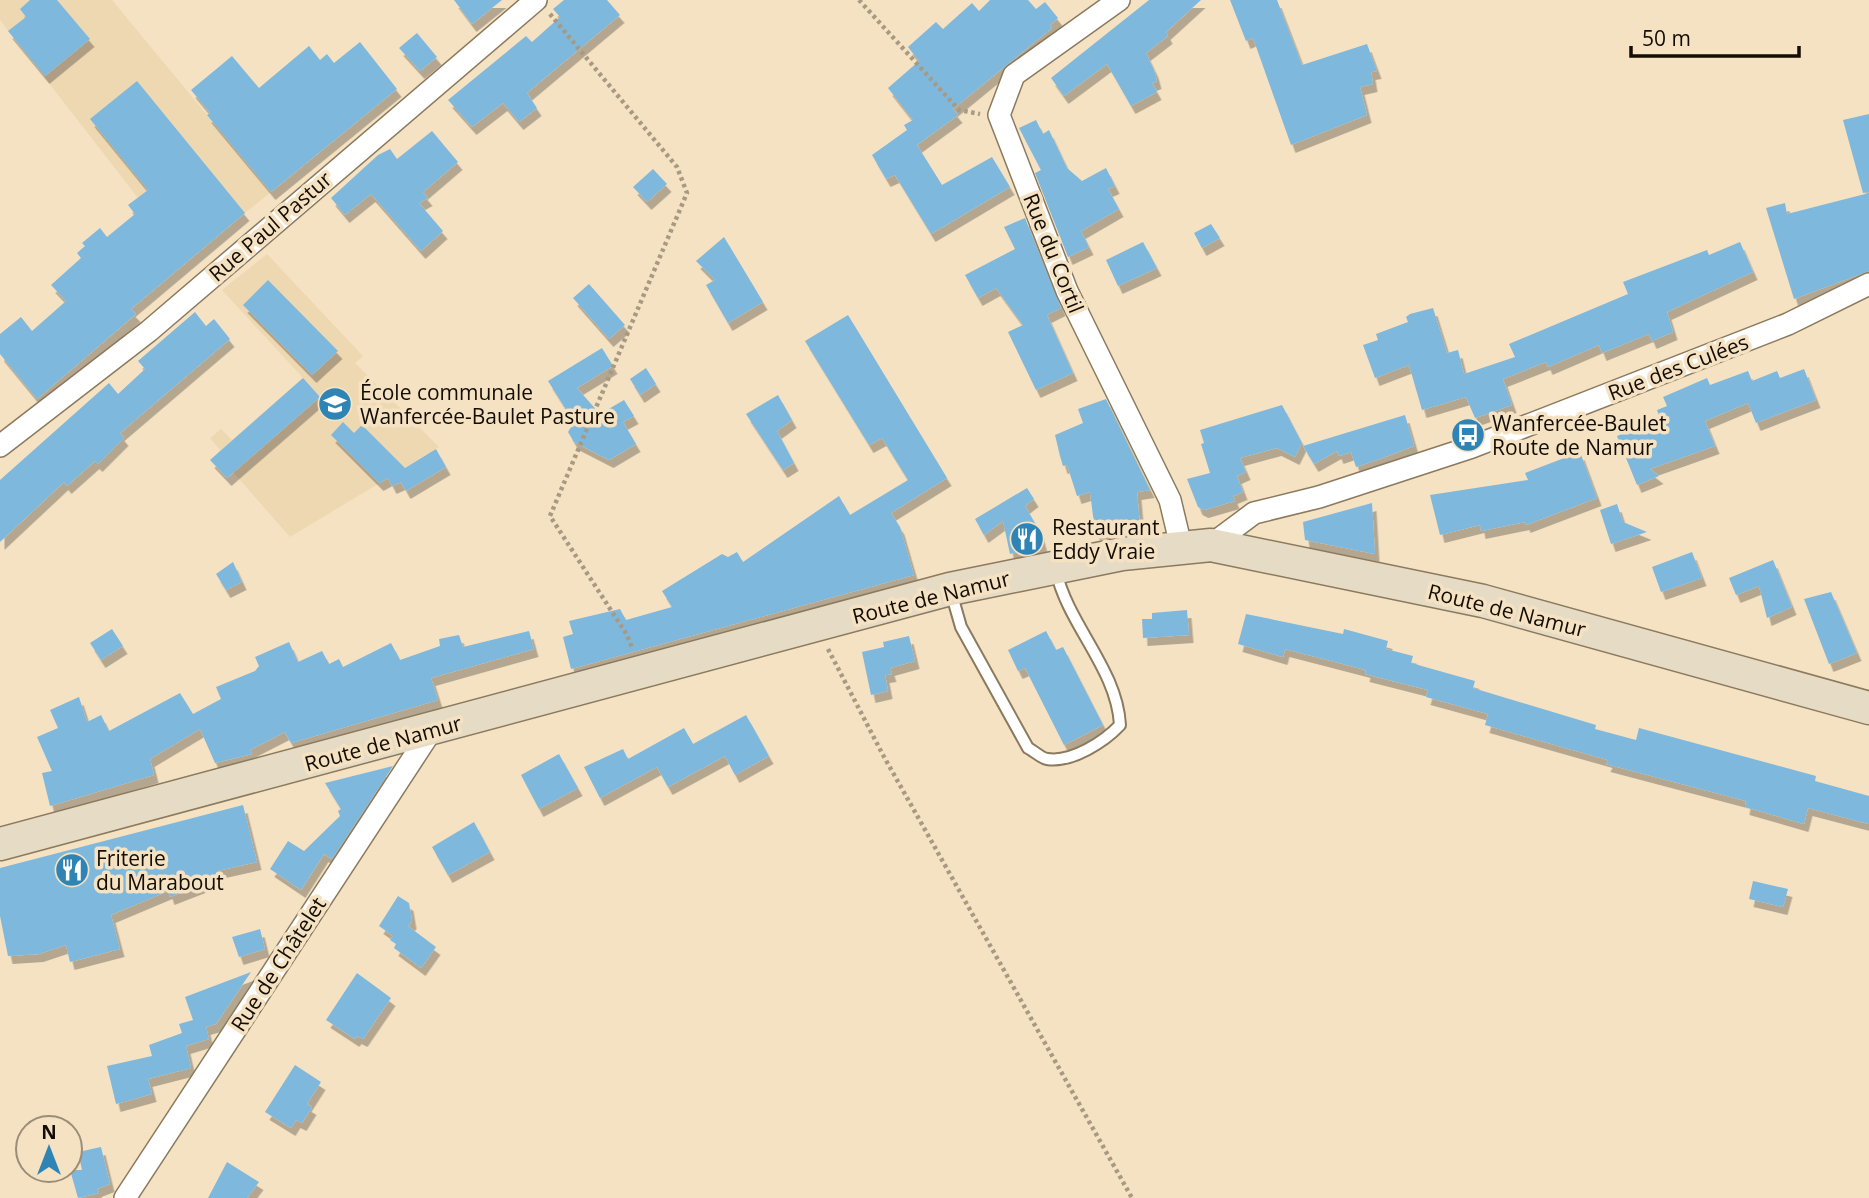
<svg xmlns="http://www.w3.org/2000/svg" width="1869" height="1198" viewBox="0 0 1869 1198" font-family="'Open Sans',sans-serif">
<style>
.built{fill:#eed8b2}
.building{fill:#7eb8dd;filter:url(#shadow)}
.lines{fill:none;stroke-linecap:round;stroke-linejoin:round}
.service-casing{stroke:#8b7a5e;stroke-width:14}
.minor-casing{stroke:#8b7a5e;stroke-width:24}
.secondary-casing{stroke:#8b7a5e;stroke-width:35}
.path{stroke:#a89a82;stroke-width:4.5;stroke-dasharray:3.5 3.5;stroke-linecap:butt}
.service{stroke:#fff;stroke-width:10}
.minor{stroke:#fff;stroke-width:21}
.secondary{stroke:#e6dbc4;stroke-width:32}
.labels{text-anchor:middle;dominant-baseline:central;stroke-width:7;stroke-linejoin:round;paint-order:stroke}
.street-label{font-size:21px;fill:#130d04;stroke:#f5e2c3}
.poi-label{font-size:21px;fill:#130d04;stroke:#f5e2c3;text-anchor:start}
</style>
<defs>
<filter id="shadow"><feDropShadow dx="4.5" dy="8" stdDeviation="0" flood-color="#0004"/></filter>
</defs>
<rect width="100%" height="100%" fill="#f5e2c3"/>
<path class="built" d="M0,0H112L271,192L198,251L138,198L0,20Z
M267,254L363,356L355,363L439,447L290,537L217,454L220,450L210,438L221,429L232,440L303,378L222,290Z"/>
<path class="building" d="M30,0H57L90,39L45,76L8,31L26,17L20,9Z
M454,0H502L472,24Z
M564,0H607L620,15L527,93L537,108L519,122L503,103L472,127L448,100L526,36L532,42L560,17L553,9Z
M990,0H1028L1036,9L1045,2L1058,18L1050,25L1052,28L953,109L958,115L917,145L942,185L992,157L1010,187L931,234L895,175L886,179L872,155L907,130L904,125L913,120L888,88L919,61L908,47L936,22L943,29L972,3L979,11Z
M1149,0H1201L1166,32L1168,36L1146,53L1154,70L1157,81L1152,83L1157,92L1131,106L1107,64L1064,96L1051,78Z
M1230,0H1277L1302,65L1367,44L1377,71L1371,72L1373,84L1360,87L1367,115L1291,145L1253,38L1246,41Z
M417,33L437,57L420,71L399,48Z
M360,42L397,89L271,192L207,115L210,113L191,90L232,56L259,88L309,46L320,60L327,54L334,63Z
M137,81L245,213L131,309L136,314L37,399L0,354V334L21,317L32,331L66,301L51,285L81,258L77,253L85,246L82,243L100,228L107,237L135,214L128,205L148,190L90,119Z
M1869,114V192L1863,193L1843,120Z
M1036,120L1043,134L1049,130L1067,168L1082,181L1106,168L1115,186L1108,189L1119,209L1081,231L1089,247L1068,257L1035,173L1041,170L1019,128Z
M432,131L458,162L423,192L428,198L419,203L443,231L421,251L371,194L345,215L331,198L378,155L390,149L397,159Z
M653,169L667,184L647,202L633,187Z
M1869,193V271L1794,299L1766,208L1785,203L1787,214Z
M1025,218L1061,308L1047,315L1073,373L1036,390L1008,332L1023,325L996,288L978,298L965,275L1015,249L1004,227Z
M1211,224L1220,238L1202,248L1194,233Z
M724,237L763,302L728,323L706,285L715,280L696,261Z
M1143,242L1157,268L1118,286L1106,260Z
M1740,242L1753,272L1667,312L1673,332L1652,341L1649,334L1602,353L1599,345L1548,367L1546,362L1503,379L1512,405L1475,418L1466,397L1422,410L1409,365L1375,378L1363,345L1378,340L1376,334L1408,322L1406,317L1410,314L1433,308L1447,353L1458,350L1464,374L1515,357L1509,344L1628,294L1623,282L1707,250L1709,255Z
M268,280L338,351L312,375L243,305Z
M589,284L625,325L609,339L573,298Z
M195,312L206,326L214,319L230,339L120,433L124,438L98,464L95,461L67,486L64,482L0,542V480L109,383L118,394L145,369L138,361Z
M848,315L947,478L891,513L900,527L914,575L571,669L563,637L573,634L569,621L620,609L626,620L672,607L662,591L722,554L728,557L737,552L743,562L839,496L850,515L908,480L882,438L869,445L805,341Z
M602,348L613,366L577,388L600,414L624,400L634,416L623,422L636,444L609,460L574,442L568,432L574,422L548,381Z
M646,368L656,384L640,395L630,379Z
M1804,369L1816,400L1756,423L1748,403L1705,421L1715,446L1650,469L1659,476L1637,485L1617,436L1660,418L1657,410L1667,406L1663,397L1707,378L1710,385L1748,371L1752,381L1777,371L1780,378Z
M303,378L320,397L227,478L210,460Z
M778,395L792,420L777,431L794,463L783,470L746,414Z
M1106,399L1150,490L1137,492L1140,526L1095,532L1090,492L1077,496L1067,465L1063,466L1060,456L1055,435L1083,423L1078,409Z
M1282,405L1302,443L1295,457L1277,448L1240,458L1246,472L1237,476L1243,492L1233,496L1235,501L1204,510L1198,507L1187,479L1210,473L1201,444L1204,443L1200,430Z
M1405,415L1414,446L1377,460L1356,467L1351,452L1339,456L1337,451L1314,464L1303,446Z
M343,422L354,433L362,425L405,468L436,449L446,467L406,491L401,482L392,486L388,478L379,483L331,435Z
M1580,452L1597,498L1526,525L1525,522L1481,531L1480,525L1440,535L1430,495L1528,480L1525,473Z
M1027,488L1034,499L1025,506L1039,530L1043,545L1010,554L1003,521L984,535L975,519Z
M1372,503L1375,554L1305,540L1303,522Z
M1617,504L1623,522L1647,532L1611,544L1600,510Z
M1692,552L1702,578L1661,592L1652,567Z
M1773,560L1792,607L1767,618L1759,586L1736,595L1729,578Z
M233,562L242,582L226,590L216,574Z
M1831,592L1857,653L1829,664L1804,599Z
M1187,610L1189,635L1143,638L1142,619H1152V613Z
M1246,614L1343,634L1344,629L1388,641L1386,649L1413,656L1411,663L1475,681L1473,688L1596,725L1595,729L1636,740L1639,728L1816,776L1815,781L1869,796V824L1808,808L1804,824L1745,807L1746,801L1606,764L1608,760L1485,725L1488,714L1426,697L1428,690L1365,674L1366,670L1285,649L1283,657L1238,644Z
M112,629L123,646L101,660L90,643Z
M529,631L534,649L431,678L438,700L291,743L285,732L250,750L252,754L215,763L200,729L150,759L154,775L50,806L42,773L52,771L37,737L58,728L50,710L79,697L87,722L101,715L109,731L180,693L193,714L221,699L216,687L255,671L259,666L255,657L289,642L298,662L322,651L329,664L339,659L343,667L391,643L400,660L440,646L439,639L459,635L463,647Z
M1046,631L1056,650L1063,647L1103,725L1064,745L1025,668L1018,671L1008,650Z
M909,636L915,661L890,668L892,674L885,675L888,691L871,695L862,652L884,647L883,642Z
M746,715L769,756L735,775L725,756L668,787L657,767L600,798L584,767L623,749L628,759L684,728L693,744Z
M559,754L578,788L539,809L521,775Z
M393,766L332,859L324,854L301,890L270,869L288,841L304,851L340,816L338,811L341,809L325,783Z
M243,805L257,862L217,871L219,878L170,897L168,891L111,915L120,949L70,962L66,945L39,954L8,956L0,916V868Z
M474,822L490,852L448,875L432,847Z
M1753,881L1788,889L1783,907L1749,899Z
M398,896L409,903L412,921L408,926L436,947L421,968L394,948L396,944L390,940L393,936L379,926Z
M260,929L265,949L239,957L232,937Z
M251,972L216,1024L206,1027L209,1039L186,1046L191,1068L148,1079L152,1094L116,1104L107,1066L152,1056L149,1045L182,1033L179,1024L193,1020L185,997Z
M357,973L391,998L363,1039L357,1036L355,1039L326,1020Z
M295,1065L321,1082L307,1104L312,1107L302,1123L296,1120L291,1128L265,1112Z
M101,1147L110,1184L97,1189L99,1193L78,1198L70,1170H82L78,1152Z
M227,1162L259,1182L247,1198H208Z"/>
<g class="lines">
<g class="service-casing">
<path id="service" d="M951,592L961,627L1028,748C1034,751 1041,758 1047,759C1072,763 1105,741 1120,725C1117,669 1068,625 1056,571"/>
</g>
<g class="minor-casing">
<path id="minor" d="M1119,0L1014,75L999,115L1067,291L1170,500L1181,546
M0,446L149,331L536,0
M1211,545L1254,513L1319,497L1472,447L1788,324L1869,284
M125,1198L431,731"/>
</g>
<g class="secondary-casing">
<path id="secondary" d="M0,844L950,589L1122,554L1211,545L1483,601L1869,708"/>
</g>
<path class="path" d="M859,0L959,110L980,114
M550,14L677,167L687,193L550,516L627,635L632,648
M828,649L883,755L1132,1198"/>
<use href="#service" class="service"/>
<use href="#minor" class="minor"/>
<use href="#secondary" class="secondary"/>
</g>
<defs>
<g id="school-disc" transform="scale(1.75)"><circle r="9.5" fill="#2e84b4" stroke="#f5e2c3"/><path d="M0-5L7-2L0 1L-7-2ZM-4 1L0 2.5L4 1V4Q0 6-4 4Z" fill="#fff"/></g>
<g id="bus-disc" transform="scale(1.75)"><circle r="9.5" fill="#2e84b4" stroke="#f5e2c3"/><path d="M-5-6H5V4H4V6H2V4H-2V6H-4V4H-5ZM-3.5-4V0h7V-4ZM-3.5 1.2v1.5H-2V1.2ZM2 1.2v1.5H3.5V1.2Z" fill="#fff"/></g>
<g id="restaurant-disc" transform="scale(1.75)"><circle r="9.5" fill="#2e84b4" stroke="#f5e2c3"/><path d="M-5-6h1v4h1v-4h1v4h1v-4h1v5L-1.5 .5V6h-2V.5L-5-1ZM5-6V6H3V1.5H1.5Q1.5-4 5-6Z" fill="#fff"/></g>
</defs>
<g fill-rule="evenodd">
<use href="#school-disc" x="335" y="404"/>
<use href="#bus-disc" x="1468" y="435"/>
<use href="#restaurant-disc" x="1027" y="539"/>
<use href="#restaurant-disc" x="72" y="870"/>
</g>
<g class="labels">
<g class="street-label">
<text transform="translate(270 226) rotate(-41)">Rue Paul Pastur</text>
<text transform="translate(1054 253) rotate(68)">Rue du Cortil</text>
<text transform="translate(1678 367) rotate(-21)">Rue des Culées</text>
<text transform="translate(931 597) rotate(-14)">Route de Namur</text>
<text transform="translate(1507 610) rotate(14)">Route de Namur</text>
<text transform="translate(383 743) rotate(-15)">Route de Namur</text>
<text transform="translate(278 964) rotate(-57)">Rue de Châtelet</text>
</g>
<g class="poi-label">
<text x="360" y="392">École communale<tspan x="360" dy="24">Wanfercée-Baulet Pasture</tspan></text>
<text x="1492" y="423">Wanfercée-Baulet<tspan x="1492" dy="24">Route de Namur</tspan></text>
<text x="1052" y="527">Restaurant<tspan x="1052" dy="24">Eddy Vraie</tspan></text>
<text x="96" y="858">Friterie<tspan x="96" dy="24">du Marabout</tspan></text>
</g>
</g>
<g transform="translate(49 1149)"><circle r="33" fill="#f5e2c3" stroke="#9b8d77" stroke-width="2"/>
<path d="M0-5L12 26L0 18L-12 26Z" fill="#2e84b4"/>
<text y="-10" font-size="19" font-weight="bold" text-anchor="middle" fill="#130d04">N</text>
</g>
<path d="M1631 46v10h168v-10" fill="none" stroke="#130d04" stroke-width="3.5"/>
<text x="1642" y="46" font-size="21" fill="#130d04" stroke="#f5e2c3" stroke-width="5" paint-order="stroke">50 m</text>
</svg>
